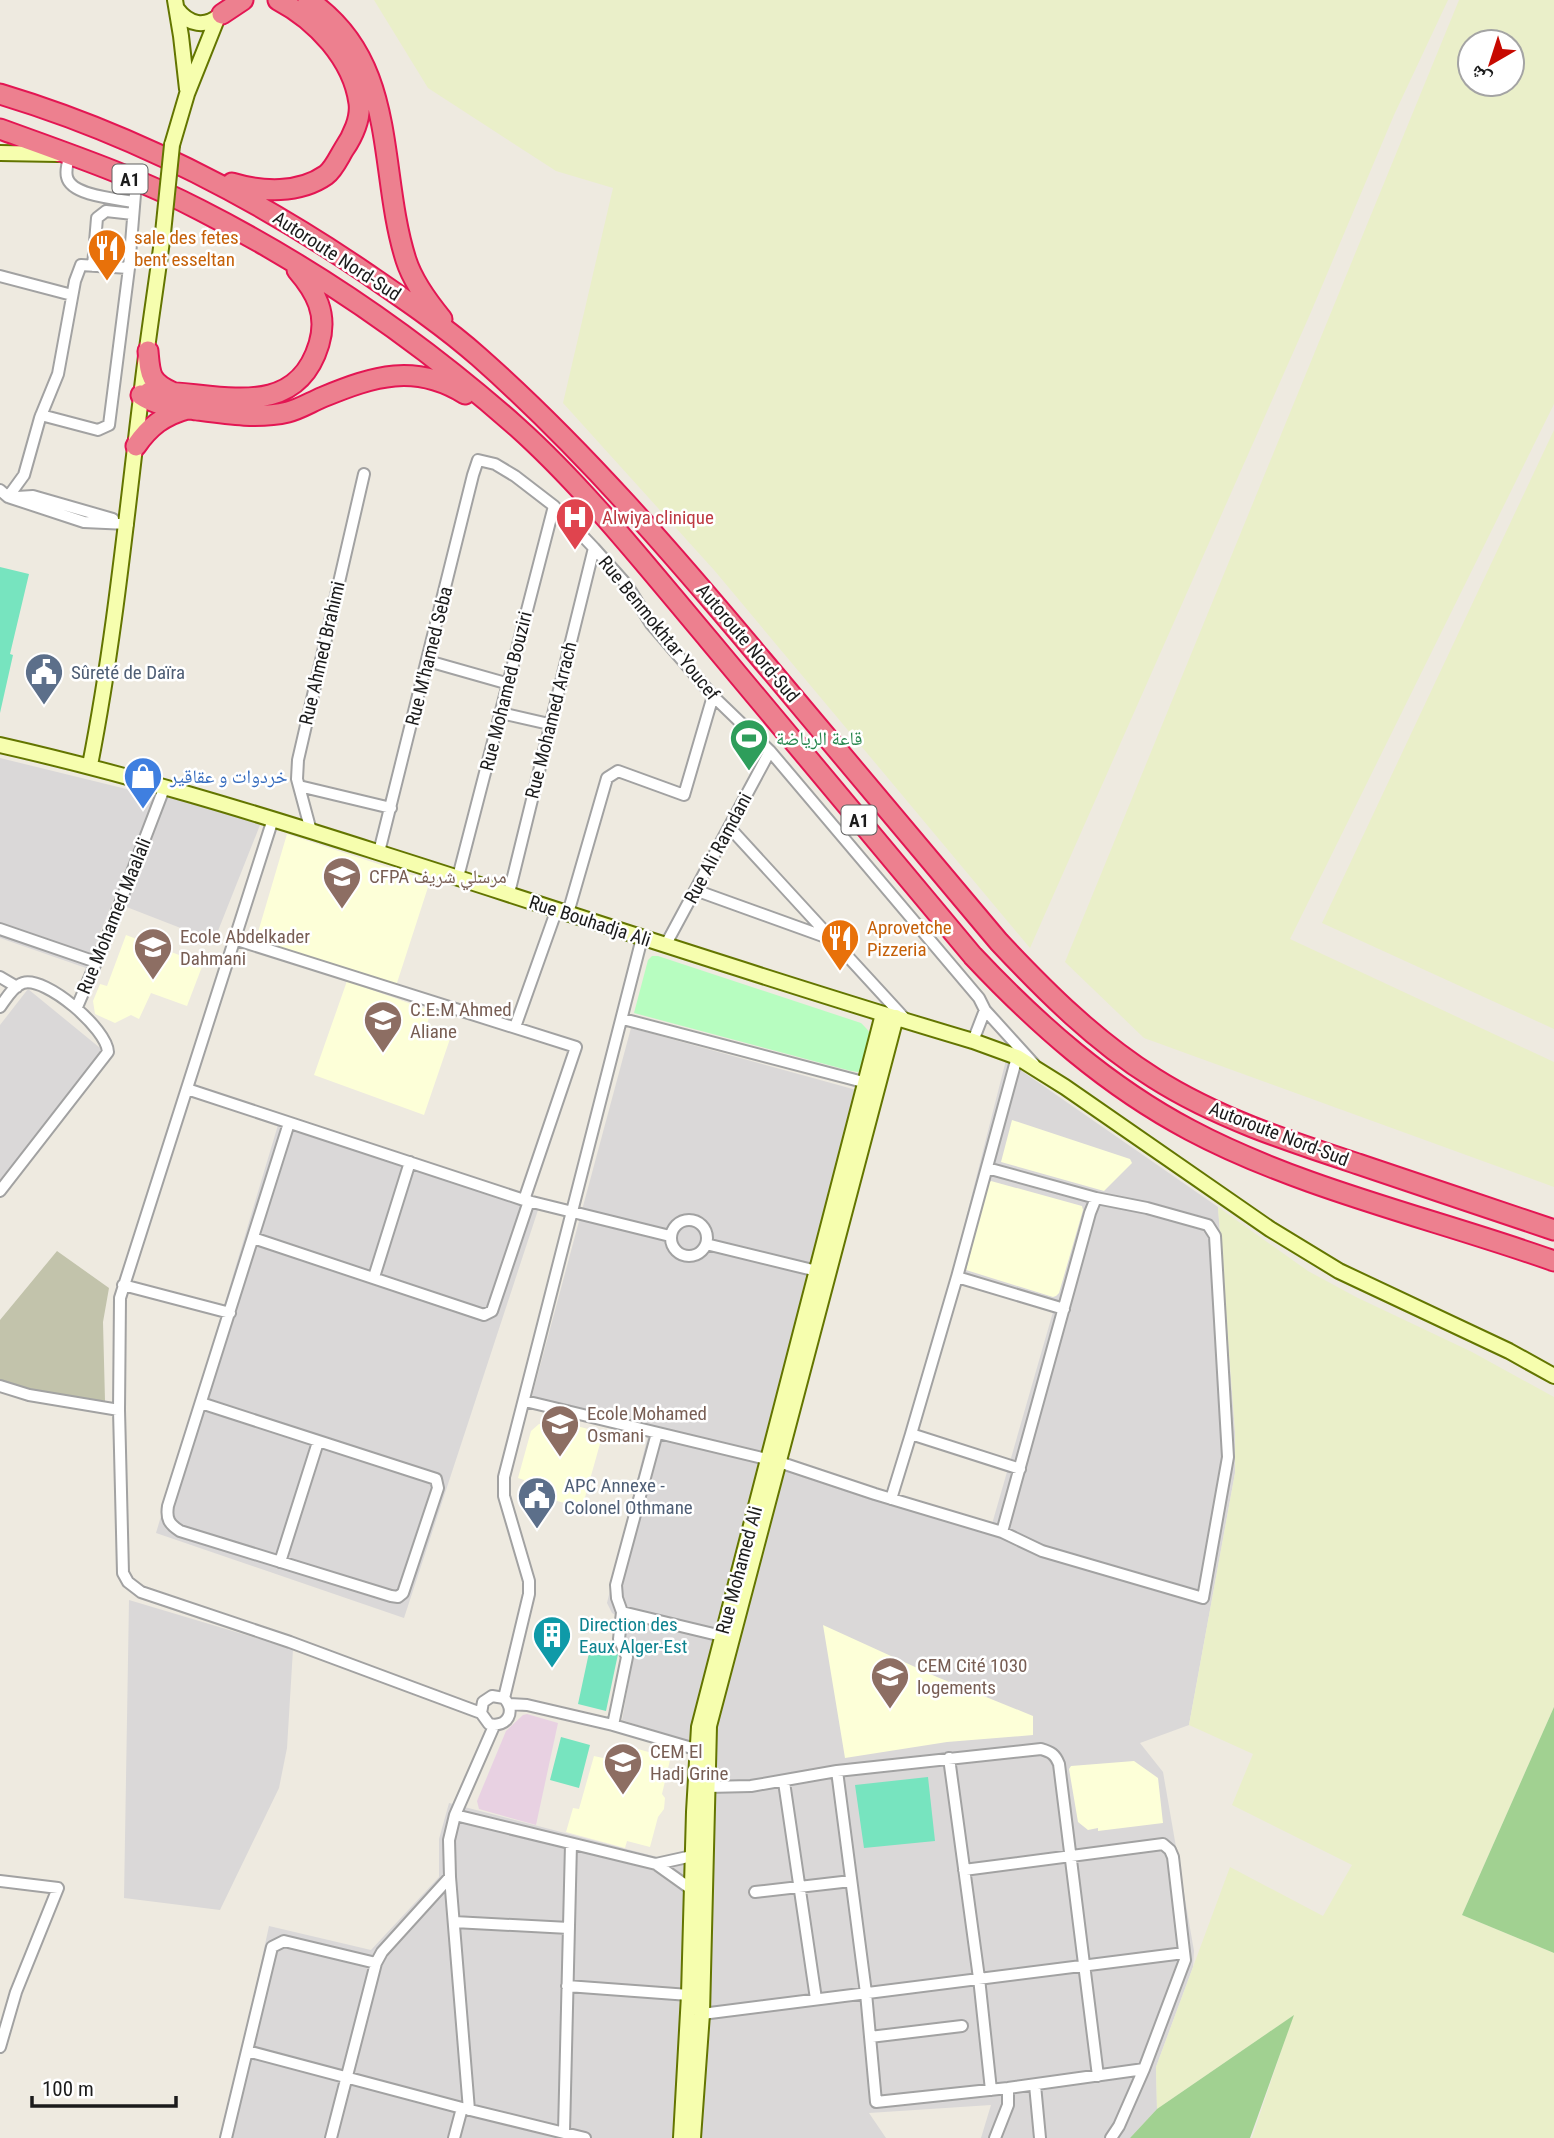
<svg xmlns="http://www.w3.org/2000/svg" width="1554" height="2138" viewBox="0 0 1554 2138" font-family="'Roboto Condensed','Noto Naskh Arabic',sans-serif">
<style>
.residential{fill:#dad8d8}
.industrial{fill:#e8d1e2}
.education{fill:#fdffd8}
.construction{fill:#c2c3ab}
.farmland{fill:#eaefc9;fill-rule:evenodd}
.forest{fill:#a1d191}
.park{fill:#b7fdc0}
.pitch{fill:#77e4bf}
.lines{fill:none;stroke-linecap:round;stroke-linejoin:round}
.street-casing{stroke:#a2a2a2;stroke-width:14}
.secondary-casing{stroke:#637500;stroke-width:18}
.highway-casing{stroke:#e31653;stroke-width:23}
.street{stroke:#fff;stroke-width:10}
.secondary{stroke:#f6feae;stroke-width:14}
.highway{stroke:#ed808f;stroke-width:19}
.secondary-bridge-casing{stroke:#637500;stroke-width:18;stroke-linecap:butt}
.secondary-bridge{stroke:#f6feae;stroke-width:14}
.labels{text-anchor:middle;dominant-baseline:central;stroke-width:5;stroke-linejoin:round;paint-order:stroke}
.shield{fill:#fff;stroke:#5f5f5f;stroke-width:2}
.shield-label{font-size:18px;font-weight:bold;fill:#1b1b1b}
.food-label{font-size:19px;fill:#c56008;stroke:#fff;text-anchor:start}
.street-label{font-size:19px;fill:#1b1b1b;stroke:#fff}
.health-label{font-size:19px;fill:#be3a42;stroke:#fff;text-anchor:start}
.service-label{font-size:19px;fill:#4e5e75;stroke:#fff;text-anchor:start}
.leisure-label{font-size:19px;fill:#27864d;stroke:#fff;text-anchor:start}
.shop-label{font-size:19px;fill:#366cbe;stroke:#fff;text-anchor:start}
.education-label{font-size:19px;fill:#785e54;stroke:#fff;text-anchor:start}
.culture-label{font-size:19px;fill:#0d838f;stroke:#fff;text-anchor:start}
</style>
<rect width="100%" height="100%" fill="#eeeae0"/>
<path class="residential" d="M0,758L155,796L86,968L0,938Z
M168,792L260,825L214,941L124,906Z
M28,989L105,1052L0,1182V1025Z
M631,1028L871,1094L772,1462L992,1524L1053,1312L950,1281L1006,1060L1218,1207L1235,1432V1473L1189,1725L1140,1743L1163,1772L1194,1951L1193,1967L1156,2067L1157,2109L1130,2138H981L991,2105L869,2113L886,2138H223L269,1926L371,1950L439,1877V1839L449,1803L700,1868L699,1745L622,1720L632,1663V1650L626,1638L625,1620L612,1613L607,1603L650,1427L532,1396Z
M278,1125L539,1207L404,1618L156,1533Z
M129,1600L293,1649L287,1748L279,1788L220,1910L124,1898Z"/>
<path class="industrial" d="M527,1714L558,1723L536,1825L479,1809L477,1801L506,1731L523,1715Z"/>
<path class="education" d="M287,834L430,881L396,986L256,939Z
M126,935L203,964L187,1006L151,993L139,1019L131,1015L115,1023L95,1014L93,1001L100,984L107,986Z
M347,981L431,1011L427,1024L452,1033L424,1115L314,1075Z
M1012,1120L1130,1159L1132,1163L1104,1191L1001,1162Z
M991,1181L1082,1206L1083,1210L1059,1293L1056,1296L1053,1297L966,1270L988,1183Z
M558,1421L603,1433L582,1508L522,1491L524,1480L518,1478L531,1431L539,1424L557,1427Z
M823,1625L937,1677L1033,1716V1735L947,1742L845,1758Z
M624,1745L666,1757L670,1760L662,1794L665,1798L664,1809L658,1817L650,1847L627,1841L625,1848L566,1832L573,1808L579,1809L594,1756L612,1760L614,1751L621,1753Z
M1134,1761L1158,1778L1163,1823L1098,1831V1828L1088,1830L1078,1822L1069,1769L1071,1766Z"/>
<path class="construction" d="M57,1251L109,1288L103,1322L105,1401L26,1390L0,1380V1320Z"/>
<path class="farmland" d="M374,0H1448L1394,115L1311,312L1030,948L714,570L563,403L613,188L556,171L428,88Z
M1459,0H1554V404L1290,939L1554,1062V1187L1144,1038L1065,962ZM1470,42H1512V84H1470Z
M1554,430V1029L1322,923Z
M1218,1207L1308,1271L1356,1297L1472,1352L1554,1397V1707L1462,1915L1554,1953V2138H1252L1293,2016L1157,2109L1156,2067L1230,1867L1323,1916L1352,1865L1232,1805L1253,1754L1189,1725L1235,1473V1432Z"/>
<path class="forest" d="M1554,1707V1953L1462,1915Z
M1294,2015L1250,2138H1130L1157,2109Z"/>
<path class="park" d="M652,956H658L861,1023C865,1027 871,1032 871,1038C871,1048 865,1067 858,1072L851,1071L634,1013L648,960Z"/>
<path class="pitch" d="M0,567L29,574L10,654L13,655L0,713Z
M590,1648L618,1654L606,1711L578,1704Z
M561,1737L590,1745L579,1788L550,1780Z
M928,1777L935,1841L864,1848L855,1785Z"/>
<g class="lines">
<g class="street-casing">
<path id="street" d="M70,154C68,161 65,170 67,177C71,196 118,199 134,202
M93,266L97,218L106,211L133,214
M0,276L72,295
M41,415L98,430L109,425L129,268
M0,490L8,497L84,522L128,524
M8,497L24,475L40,418L58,374L75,281L81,265L129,268L136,182
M17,497L33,496L113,519
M428,661L509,684
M501,713L549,724
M299,786L391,808
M273,819L120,1298L119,1410L123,1573L128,1582L141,1592L290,1642L481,1713L489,1724C508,1728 516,1711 504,1698L492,1696L483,1702L481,1713
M729,827L906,1020
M311,831L297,779L298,760L364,474
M379,852L473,475L478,460L495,464L515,476L554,506L594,548L627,585L651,624L713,696L770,751L979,998L985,1010L1034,1064
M458,877L554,506
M695,890L831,939
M509,893L594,548
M568,913L607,778L618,771L684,795L713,696
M0,929L96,962
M234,939L576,1047L524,1200
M665,946L770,751
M0,977L17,987
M0,1007C6,999 13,986 23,983C46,976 107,1029 108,1052L0,1191
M77,1007L109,932L165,786
M623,1019L867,1083
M515,1027L557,909
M973,1041L985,1010
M1017,1057L957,1277L1064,1309
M187,1089L524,1200L670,1236
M671 1238a18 18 0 1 1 36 0a18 18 0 1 1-36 0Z
M253,1238L484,1315L492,1311L529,1201
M706,1244L817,1271
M374,1277L410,1162
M123,1285L230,1313
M0,1386L29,1395L119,1410
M525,1401L779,1462L875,1494L1002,1532L1042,1551L1203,1598L1228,1457L1215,1236L1208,1225L1147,1208L1096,1198L987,1168
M201,1403L436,1479L438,1488L403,1593L398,1597L391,1596L180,1531C169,1524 166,1519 168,1506L289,1123
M911,1434L957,1277
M891,1499L911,1434L1020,1469
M1002,1532L1090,1213L1096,1198
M280,1562L318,1442
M622,1612L722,1636
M504,1698L529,1594V1581L504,1496V1477L642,938
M509,1704L527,1705L613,1725L702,1751
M613,1725L627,1657L619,1639L622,1612L617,1598L616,1585L657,1433
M949,1758L979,1978L991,2090
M837,1771L866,1993L876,2102L1008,2088L1144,2069
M784,1782L816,1999
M707,1787L751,1786L837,1771L1041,1749C1051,1752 1055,1754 1059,1764L1098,2076
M455,1815L656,1864
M964,1870L1163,1844L1170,1850L1173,1857L1185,1960L1144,2069L1119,2126L1111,2138
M0,1881L58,1888L16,1992L0,2047
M694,1887L691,1889L656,1864L692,1856L697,1859
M755,1892L851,1881
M454,1922L569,1928
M567,1986L689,1995
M702,2014L1184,1953
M870,2037L962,2026
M247,2051L462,2108L585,2138
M1035,2085L1040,2138
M469,2110L450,1877L449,1840L455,1815L494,1726
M564,2132L571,1844
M226,2138L272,1947L284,1941L376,1963
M331,2138L376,1963L382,1952L450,1877
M454,2138L462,2108
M995,2138L1008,2105V2088"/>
</g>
<g class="secondary-casing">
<path id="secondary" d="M175,0L181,36L187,89
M177,9C189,25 205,28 220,15
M172,145L187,94L217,19
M0,153L58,154
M0,745C128,774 252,812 377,852C576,915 773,982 973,1041L1017,1057L1065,1087L1270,1229L1339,1271L1509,1351L1554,1376
M90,765C114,643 126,520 141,397C147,342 156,288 163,233
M681,2138L689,1995L694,1812L699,1727L883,1014
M693,2138L702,2014L709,1726L896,1017"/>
</g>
<g class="highway-casing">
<path id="highway" d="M308,0C400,62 377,169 406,260C413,282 428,302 442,319
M222,14L243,0
M0,94C130,133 254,197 366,273C404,299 444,326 479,357C583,449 673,554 762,660C841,754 920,848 999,942C1046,992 1095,1041 1154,1078C1217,1118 1288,1141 1358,1164C1423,1186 1489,1208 1554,1230
M0,129C66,153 137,177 200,210C314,268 421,342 517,427C586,489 649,569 709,640C797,746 885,851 973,956C1037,1024 1107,1086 1190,1130C1301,1189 1436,1219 1554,1261
M232,183C262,192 299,194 326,175C334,169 339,157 344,149C353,136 361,118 359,103C353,59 316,20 278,0
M148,351C150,373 149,382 172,392
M149,392C209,389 294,427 319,344C328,314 316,292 297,270
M141,395C156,406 178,407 197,410C226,414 259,419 288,412C300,409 311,402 323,397C374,376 415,363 465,394
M136,446C149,427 164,415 187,409"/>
</g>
<use href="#street" class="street"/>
<use href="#secondary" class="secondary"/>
<use href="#highway" class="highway"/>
<g class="secondary-bridge-casing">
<path id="secondary-bridge" d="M163,233L172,145"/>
</g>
<use href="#secondary-bridge" class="secondary-bridge"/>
</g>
<defs>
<g id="restaurant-pin" transform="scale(2.0125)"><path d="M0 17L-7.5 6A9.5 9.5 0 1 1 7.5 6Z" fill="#e8710a" stroke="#fff"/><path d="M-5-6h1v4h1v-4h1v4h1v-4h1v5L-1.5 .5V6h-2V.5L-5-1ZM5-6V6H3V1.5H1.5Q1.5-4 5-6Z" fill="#fff"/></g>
<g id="hospital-pin" transform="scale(2.0125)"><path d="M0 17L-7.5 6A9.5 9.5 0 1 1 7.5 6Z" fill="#e0444e" stroke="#fff"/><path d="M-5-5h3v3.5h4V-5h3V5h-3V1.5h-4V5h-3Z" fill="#fff"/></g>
<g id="civic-pin" transform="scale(2.0125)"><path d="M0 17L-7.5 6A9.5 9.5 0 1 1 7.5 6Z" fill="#5c6f8a" stroke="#fff"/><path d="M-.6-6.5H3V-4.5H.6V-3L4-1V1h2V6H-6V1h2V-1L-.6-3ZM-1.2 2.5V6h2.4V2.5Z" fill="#fff"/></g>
<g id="stadium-pin" transform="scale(2.0125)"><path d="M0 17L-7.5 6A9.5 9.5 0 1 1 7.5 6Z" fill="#2e9e5b" stroke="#fff"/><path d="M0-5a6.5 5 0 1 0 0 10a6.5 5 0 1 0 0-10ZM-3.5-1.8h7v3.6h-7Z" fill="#fff"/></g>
<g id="shop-pin" transform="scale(2.0125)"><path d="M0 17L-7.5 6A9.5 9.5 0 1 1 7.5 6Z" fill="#3f7fe0" stroke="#fff"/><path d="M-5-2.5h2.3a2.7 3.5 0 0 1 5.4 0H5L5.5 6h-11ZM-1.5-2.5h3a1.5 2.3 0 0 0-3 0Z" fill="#fff"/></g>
<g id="university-pin" transform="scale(2.0125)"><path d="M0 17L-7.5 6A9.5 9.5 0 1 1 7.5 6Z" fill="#8d6e63" stroke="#fff"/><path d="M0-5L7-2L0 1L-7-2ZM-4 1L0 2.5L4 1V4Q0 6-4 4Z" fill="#fff"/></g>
<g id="school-pin" transform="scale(2.0125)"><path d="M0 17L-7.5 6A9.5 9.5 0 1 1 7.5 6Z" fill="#8d6e63" stroke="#fff"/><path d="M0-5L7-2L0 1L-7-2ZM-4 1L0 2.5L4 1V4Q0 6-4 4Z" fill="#fff"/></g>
<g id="building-pin" transform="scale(2.0125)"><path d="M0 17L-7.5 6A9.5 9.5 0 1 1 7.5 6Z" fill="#0f9aa8" stroke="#fff"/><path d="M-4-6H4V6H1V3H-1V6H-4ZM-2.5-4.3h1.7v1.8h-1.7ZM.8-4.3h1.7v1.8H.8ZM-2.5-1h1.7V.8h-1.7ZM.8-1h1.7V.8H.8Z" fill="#fff"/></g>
</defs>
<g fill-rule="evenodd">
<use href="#restaurant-pin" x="107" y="248"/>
<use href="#hospital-pin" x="575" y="517"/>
<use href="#civic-pin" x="44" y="672"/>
<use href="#stadium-pin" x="749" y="738"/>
<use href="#shop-pin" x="143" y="776"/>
<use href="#university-pin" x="342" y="876"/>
<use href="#restaurant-pin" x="840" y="938"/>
<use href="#school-pin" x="153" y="947"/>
<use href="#school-pin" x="383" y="1020"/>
<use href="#school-pin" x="560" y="1424"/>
<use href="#civic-pin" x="537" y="1496"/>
<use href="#building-pin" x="552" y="1635"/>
<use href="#school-pin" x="890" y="1676"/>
<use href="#school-pin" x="623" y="1762"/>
</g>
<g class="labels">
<g class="shield">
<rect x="112.5" y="164.5" width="35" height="29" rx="5"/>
<rect x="841.5" y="805.5" width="35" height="29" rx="5"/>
</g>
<g class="shield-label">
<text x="130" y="179">A1</text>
<text x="859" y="820">A1</text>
</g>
<g class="food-label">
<text x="134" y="237">sale des fetes<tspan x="134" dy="22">bent esseltan</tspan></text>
<text x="867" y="927">Aprovetche<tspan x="867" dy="22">Pizzeria</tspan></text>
</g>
<g class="street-label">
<text transform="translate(337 256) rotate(33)">Autoroute Nord-Sud</text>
<text transform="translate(659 628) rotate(51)">Rue Benmokhtar Youcef</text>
<text transform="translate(748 643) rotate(50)">Autoroute Nord-Sud</text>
<text transform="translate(322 653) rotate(-77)">Rue Ahmed Brahimi</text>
<text transform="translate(429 656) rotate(-76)">Rue M'hamed Seba</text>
<text transform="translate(506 691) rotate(-76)">Rue Mohamed Bouziri</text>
<text transform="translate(551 720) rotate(-76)">Rue Mohamed Arrach</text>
<text transform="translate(718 848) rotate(-62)">Rue Ali Ramdani</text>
<text transform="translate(114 916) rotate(-68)">Rue Mohamed Maalali</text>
<text transform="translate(590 921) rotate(18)">Rue Bouhadja Ali</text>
<text transform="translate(1279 1134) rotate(21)">Autoroute Nord-Sud</text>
<text transform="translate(739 1570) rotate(-75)">Rue Mohamed Ali</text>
</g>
<g class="health-label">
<text x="602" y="517">Alwiya clinique</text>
</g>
<g class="service-label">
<text x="71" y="672">Sûreté de Daïra</text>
<text x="564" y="1485">APC Annexe -<tspan x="564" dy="22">Colonel Othmane</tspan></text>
</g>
<g class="leisure-label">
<text x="776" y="738">قاعة الرياضة</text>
</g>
<g class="shop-label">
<text x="170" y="776">خردوات و عقاقير</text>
</g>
<g class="education-label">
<text x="369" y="876">CFPA مرسلي شريف</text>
<text x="180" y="936">Ecole Abdelkader<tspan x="180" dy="22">Dahmani</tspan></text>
<text x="410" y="1009">C.E.M Ahmed<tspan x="410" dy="22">Aliane</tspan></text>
<text x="587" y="1413">Ecole Mohamed<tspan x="587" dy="22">Osmani</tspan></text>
<text x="917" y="1665">CEM Cité 1030<tspan x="917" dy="22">logements</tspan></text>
<text x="650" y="1751">CEM El<tspan x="650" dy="22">Hadj Grine</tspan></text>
</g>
<g class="culture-label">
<text x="579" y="1624">Direction des<tspan x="579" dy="22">Eaux Alger-Est</tspan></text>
</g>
</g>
<g transform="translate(1491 63) rotate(219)"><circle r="33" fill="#ffffff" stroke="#a4a4a4" stroke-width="2"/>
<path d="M0-5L12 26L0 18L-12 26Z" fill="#c70900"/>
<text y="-10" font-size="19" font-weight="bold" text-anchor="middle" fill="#1b1b1b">ش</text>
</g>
<path d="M32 2096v10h144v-10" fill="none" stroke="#1b1b1b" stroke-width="3.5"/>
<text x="42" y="2096" font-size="21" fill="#1b1b1b" stroke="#ffffff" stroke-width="5" paint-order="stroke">100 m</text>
</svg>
